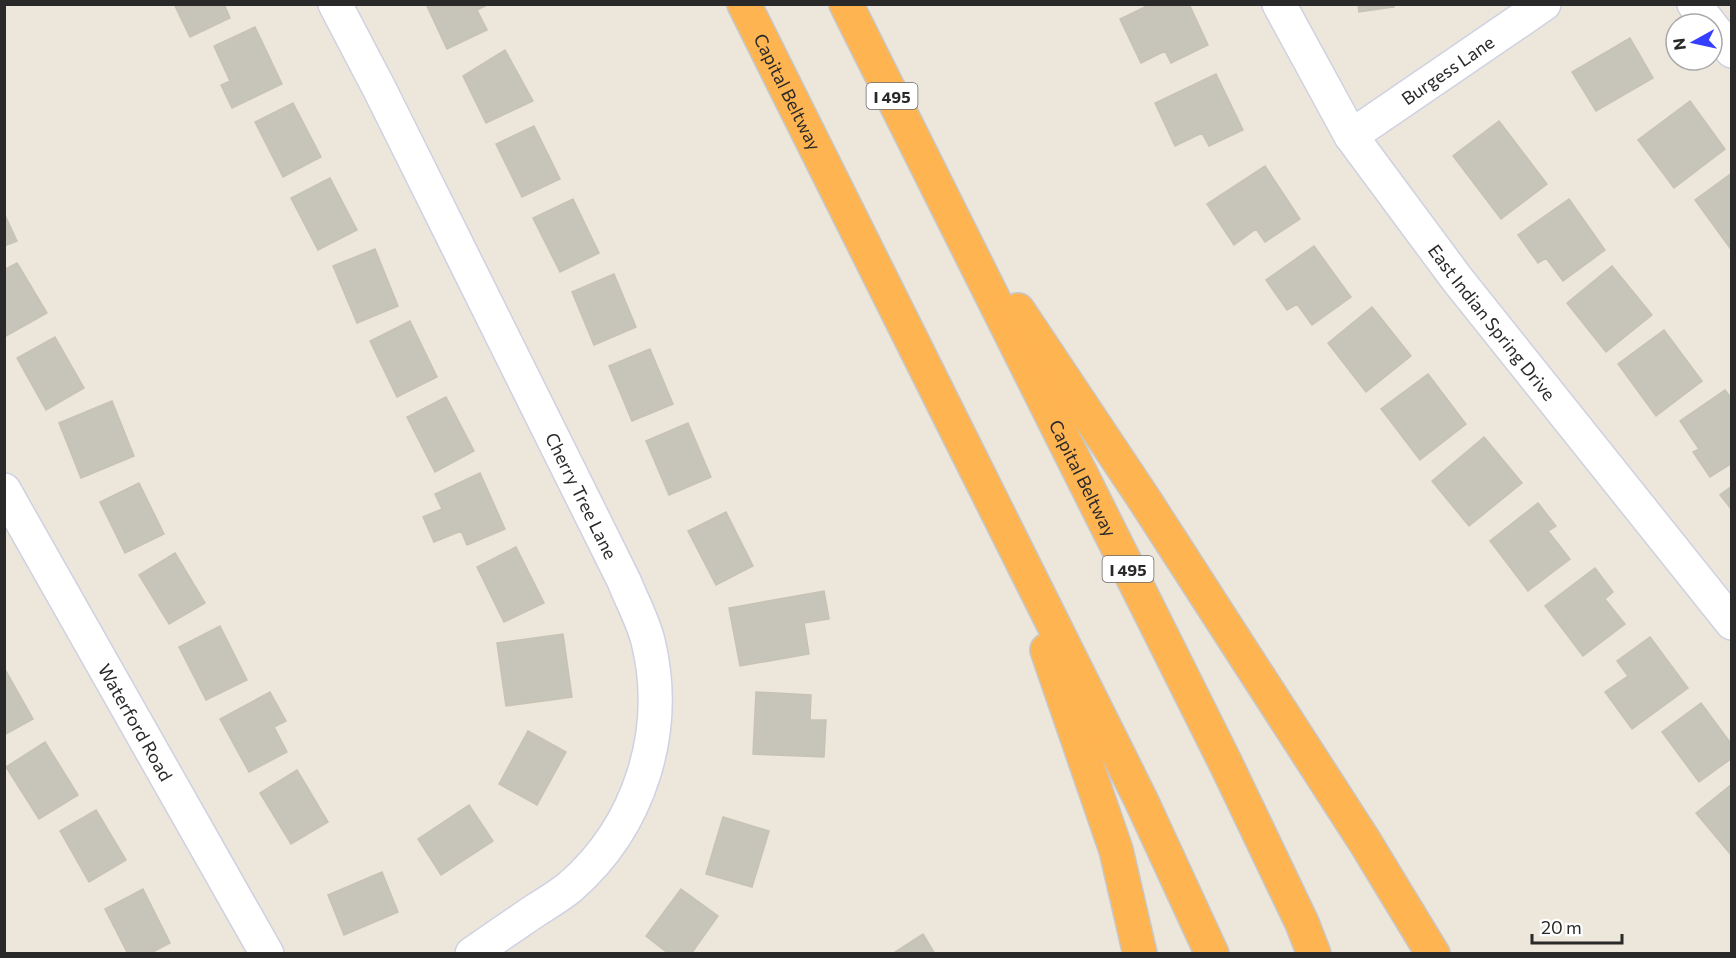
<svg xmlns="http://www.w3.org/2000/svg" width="1736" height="958" viewBox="0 0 1736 958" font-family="Commissioner,sans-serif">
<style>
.building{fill:#c7c4ba;stroke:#c7c3b4;stroke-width:1.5}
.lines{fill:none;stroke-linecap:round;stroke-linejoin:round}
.minor-casing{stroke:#cfd1e3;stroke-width:36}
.highway-casing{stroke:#c7c7c7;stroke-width:36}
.minor{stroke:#fff;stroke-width:33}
.highway{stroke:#ffb452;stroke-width:33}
.labels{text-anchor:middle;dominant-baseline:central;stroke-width:4.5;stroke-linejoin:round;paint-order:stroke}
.shield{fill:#fff;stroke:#696969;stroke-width:1.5}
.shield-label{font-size:16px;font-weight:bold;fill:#292929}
.street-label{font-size:18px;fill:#292929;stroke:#fff}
</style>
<rect width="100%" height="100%" fill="#ece7da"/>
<path class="building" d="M174,4H224L230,18L190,37Z
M426,4H489L477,10L487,30L447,49Z
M1151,4H1189L1208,45L1171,63L1165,51L1141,63L1120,19Z
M1358,4H1393L1394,7L1359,12Z
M255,27L282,84L232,108L221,85L230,81L214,46Z
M1630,38L1653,78L1596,111L1572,72Z
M505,50L533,101L486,123L463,76Z
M1216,74L1243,130L1209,146L1202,133L1175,146L1155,103Z
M1690,101L1725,149L1674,188L1638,140Z
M293,103L321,157L283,177L255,122Z
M1499,121L1547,184L1501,219L1453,156Z
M534,126L560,179L522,197L496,144Z
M1265,166L1300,219L1265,242L1256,229L1234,245L1207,204Z
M1732,173V247L1730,248L1695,200Z
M330,178L357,230L318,250L291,198Z
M573,199L599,253L560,272L533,218Z
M1569,199L1605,250L1563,281L1546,258L1538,263L1518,235Z
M4,213L17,241L4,246Z
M1314,246L1351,297L1312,325L1297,304L1287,310L1266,280Z
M375,249L398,306L357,323L333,266Z
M17,263L47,313L6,336L4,270Z
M1612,266L1652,315L1606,352L1567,303Z
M614,274L636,327L594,345L572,292Z
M1372,307L1411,356L1366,392L1328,343Z
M410,321L437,377L397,397L370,341Z
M1664,330L1702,381L1656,416L1618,364Z
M55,337L84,388L46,410L17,358Z
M650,349L673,404L632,421L609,366Z
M1428,374L1466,424L1420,460L1381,409Z
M1725,390L1732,399V463L1710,477L1693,452L1699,449L1680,421Z
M446,397L474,451L435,472L407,417Z
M112,401L134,456L81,478L59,423Z
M688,423L711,477L669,495L646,441Z
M1484,437L1522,483L1469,526L1432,481Z
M480,473L505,529L467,545L461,531L434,542L423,517L442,509L435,494Z
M139,483L164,534L125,553L100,502Z
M1732,486V510L1720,495Z
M1538,503L1556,526L1548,531L1570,559L1528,591L1490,541Z
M726,512L753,566L716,585L688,531Z
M516,547L544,603L504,622L477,567Z
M175,553L205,603L169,624L139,575Z
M1595,568L1613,592L1605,599L1625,624L1583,656L1545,606Z
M824,591L829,619L804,623L809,654L740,666L729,608Z
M220,626L247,680L206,700L179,647Z
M563,634L572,697L506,706L497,643Z
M1650,637L1688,688L1632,729L1605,692L1628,676L1617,661Z
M6,671L33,719L4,735V672Z
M270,692L286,721L274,727L287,752L249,772L220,719Z
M756,692L811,695L810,720H826L824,757L753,754Z
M1701,703L1732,745V758L1699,782L1662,732Z
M528,731L566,752L537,805L499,784Z
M45,742L78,795L39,819L6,767Z
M297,770L328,822L291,844L260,793Z
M1732,784V856L1696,813Z
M469,805L493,841L441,875L418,839Z
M96,810L126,860L89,882L60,831Z
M723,817L769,831L752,887L706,874Z
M382,872L398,912L344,935L328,895Z
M143,889L170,943L149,954H128L105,909Z
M681,889L718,916L691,954H669L646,936Z
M923,934L935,954H892Z"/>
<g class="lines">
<g class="minor-casing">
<g id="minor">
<path id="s1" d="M335,4L380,90L624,581C632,601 643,621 648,641C670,731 640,826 570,887C559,896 547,903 536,910C514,925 493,939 472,954"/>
<path id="s2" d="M1279,4L1351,136L1457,279L1732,623"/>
<path d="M1694,4L1710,24"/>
<path d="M1712,27L1732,51"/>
<path id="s3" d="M1351,136L1544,4"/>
<path id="s4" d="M4,490L267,954"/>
</g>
</g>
<g class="highway-casing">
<g id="highway">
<path id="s5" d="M744,4L1141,800L1212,954"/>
<path id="s6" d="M846,4L1226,764L1302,923L1314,954"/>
<path d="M1018,310L1144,499L1365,842L1433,954"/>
<path d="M1047,650L1116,850L1140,954"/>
</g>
</g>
<use href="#minor" class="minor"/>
<use href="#highway" class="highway"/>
</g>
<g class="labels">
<g class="shield">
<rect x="866.5" y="83" width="51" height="26" rx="4.5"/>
<rect x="1102.5" y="556" width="51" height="26" rx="4.5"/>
</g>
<g class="shield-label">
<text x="892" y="96">I 495</text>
<text x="1128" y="569">I 495</text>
</g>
<g class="street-label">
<text stroke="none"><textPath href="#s3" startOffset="117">Burgess Lane</textPath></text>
<text stroke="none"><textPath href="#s5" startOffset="98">Capital Beltway</textPath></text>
<text stroke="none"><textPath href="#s2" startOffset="384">East Indian Spring Drive</textPath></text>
<text stroke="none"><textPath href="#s6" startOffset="530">Capital Beltway</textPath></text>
<text stroke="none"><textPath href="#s1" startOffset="550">Cherry Tree Lane</textPath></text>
<text stroke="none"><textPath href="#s4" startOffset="267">Waterford Road</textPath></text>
</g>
</g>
<rect width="1736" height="958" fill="none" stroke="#292929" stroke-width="12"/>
<g transform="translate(1694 42) rotate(262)"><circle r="28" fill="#ffffff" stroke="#a9a9a9" stroke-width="1.5"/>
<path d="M0-4.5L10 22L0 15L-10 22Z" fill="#343fff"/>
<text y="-9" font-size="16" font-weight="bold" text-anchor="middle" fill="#292929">N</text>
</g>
<path d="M1532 934v9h90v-9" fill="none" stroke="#292929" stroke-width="3"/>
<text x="1541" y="934" font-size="18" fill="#292929" stroke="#ffffff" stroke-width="4.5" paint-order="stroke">20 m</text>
</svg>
